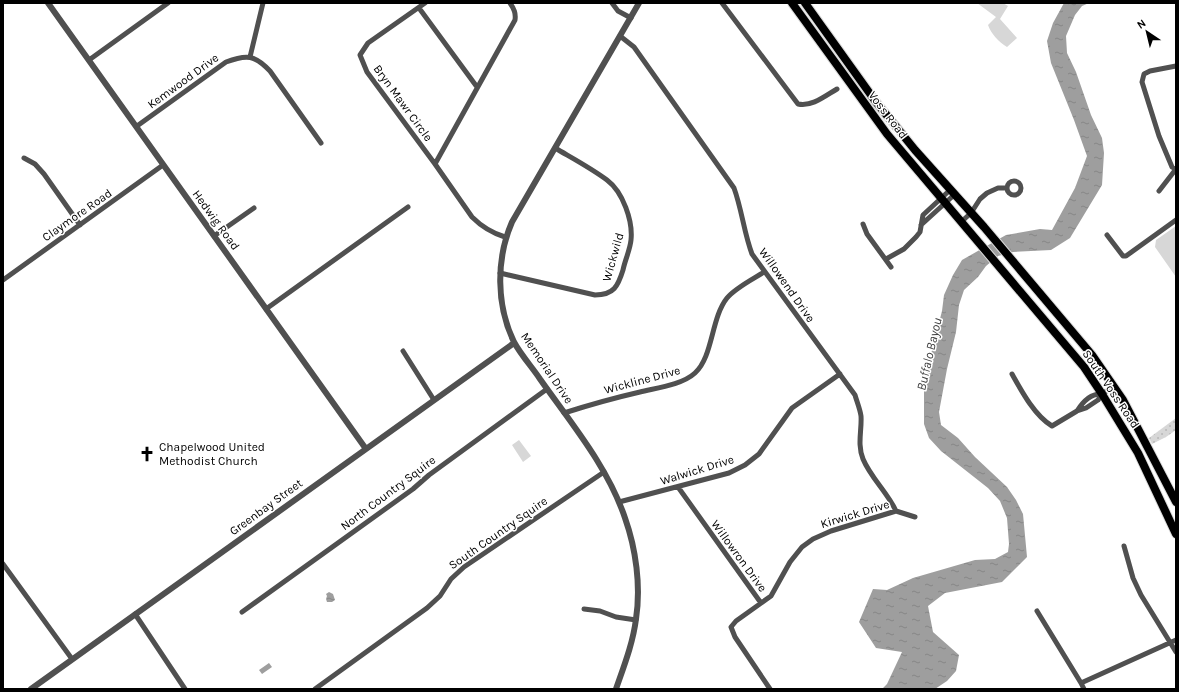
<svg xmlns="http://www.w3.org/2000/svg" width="1179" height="692" viewBox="0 0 1179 692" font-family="Karla,sans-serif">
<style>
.green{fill:url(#green-dots)}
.pitch{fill:#d7d7d7}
.water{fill:url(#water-ripples)}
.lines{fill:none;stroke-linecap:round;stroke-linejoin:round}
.primary-casing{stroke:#dbdbdb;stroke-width:10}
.minor{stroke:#505050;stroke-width:5}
.tertiary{stroke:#505050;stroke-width:6}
.primary{stroke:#000;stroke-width:8}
.labels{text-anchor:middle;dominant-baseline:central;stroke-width:3;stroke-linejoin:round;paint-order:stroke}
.street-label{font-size:12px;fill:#000;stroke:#fff}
.poi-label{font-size:12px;fill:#000;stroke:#fff;text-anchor:start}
.water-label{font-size:13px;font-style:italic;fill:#3f3f3f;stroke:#fff}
</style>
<defs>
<pattern id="green-dots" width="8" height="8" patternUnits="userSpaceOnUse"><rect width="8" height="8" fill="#d7d7d7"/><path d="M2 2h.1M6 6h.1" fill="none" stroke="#b7b7b7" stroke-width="1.8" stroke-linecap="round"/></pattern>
<pattern id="water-ripples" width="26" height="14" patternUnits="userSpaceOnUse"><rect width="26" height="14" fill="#9e9e9e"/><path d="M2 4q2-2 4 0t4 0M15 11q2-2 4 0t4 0" fill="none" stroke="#868686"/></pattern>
</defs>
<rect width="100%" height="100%" fill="#fff"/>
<path class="green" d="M1176,418V430L1166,437L1152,444L1149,438Z"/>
<path class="pitch" d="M977,3H1003L1008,6L1000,19L1017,38L1007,47C999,42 991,34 988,25L996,17Z
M1176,226V277L1155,247L1156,240Z
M519,440L531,456L523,462L512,445Z"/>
<path class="water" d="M1064,3H1089L1082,6L1075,15L1066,36L1067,53L1076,72L1091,115L1102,138L1104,153L1102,185L1070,238L1051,250L1013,252L998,256L986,266L978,277L964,290L959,305L956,332L947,369L939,412L941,425L958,438L975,457L1007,487L1016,500L1023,514L1027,557L1002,582L945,593L928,606L933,632L959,655L956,671L947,681L935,689H882L887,684L902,652L876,648L859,622L873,589L887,590L913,578L975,560L995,559L1008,552L1009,544L1007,518L1000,501L988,488L941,451L929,438L924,424V388L930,358L942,311L944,295L953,275L962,260L1006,235L1040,229L1052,230L1075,188L1087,156L1074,120L1051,63L1047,41L1053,23Z
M329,592L333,594L335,600L332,602H327L326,599L327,596L326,594Z
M269,663L272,667L262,674L259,670Z"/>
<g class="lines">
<g class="primary-casing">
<path id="primary" d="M792,3L887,134L1084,367L1102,394L1138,453L1176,534
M805,3L876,102L915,150L984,227L1092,355L1123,400L1176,502"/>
</g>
<path class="minor" d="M425,3L368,43L360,55L367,72L435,164L472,217C482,227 492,233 505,237
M612,3L618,11L631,18
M722,3L798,104C812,107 825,96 837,89
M419,8L477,87
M620,36L634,47L734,188C742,210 744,233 752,254L855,395C857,402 860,409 861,416C862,430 857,444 863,459C871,478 887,492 896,511
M250,57L263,3
M89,60L168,3
M137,126L226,62C247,54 255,55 270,71L321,143
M24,158L35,164L44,174L80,225
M435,164L515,20C516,13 514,9 510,3
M1007 188a7 7 0 1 1 14 0a7 7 0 1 1-14 0Z
M1159,191L1176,169L1172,167L1159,136L1142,82L1144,74L1150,71L1176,66
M961,222L971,213L980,199L987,193L998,188H1007
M863,224L867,234L891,267
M921,225L954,195
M1107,235L1123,256H1126L1176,220
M214,236L254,208
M886,259L904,249L916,237L920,232L923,215L950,190
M500,273L595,295C614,295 618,286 623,270C625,260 630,250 631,240C633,221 623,192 607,180C591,168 572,158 555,148
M3,280L163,165
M266,309L408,207
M403,351L434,400
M1012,374C1022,392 1035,416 1052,426L1077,411L1086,408L1098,400L1102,394L1114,386
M1077,411C1082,403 1091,393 1102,394
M564,413C589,405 614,398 640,392C656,388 682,385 695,373C713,357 711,318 727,298C735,288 753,279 764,272
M678,487L761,603
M619,502L729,473L745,465L759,454L792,408L840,374
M1124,546L1133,578L1141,595L1176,652
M3,564L72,659
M584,609L600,611L616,617L636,620
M1037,611L1081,683L1084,689
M242,612L413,489L429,475L547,389
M135,614L185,689
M1081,683L1176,640
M315,689L427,608L440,596L451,579L464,567L604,472
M770,689L735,637L731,627L736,621L771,596L790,562L802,547L813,539L831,531L896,511L915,517"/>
<path class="tertiary" d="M48,3L366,449
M31,689L514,343
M616,689C624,666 633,643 636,619C641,586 636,549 625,518C608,467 571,423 540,379C532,367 521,355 514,342C496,305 496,259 512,222L639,3"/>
<use href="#primary" class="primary"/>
</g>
<defs>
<g id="church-bare" transform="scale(1.2)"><path d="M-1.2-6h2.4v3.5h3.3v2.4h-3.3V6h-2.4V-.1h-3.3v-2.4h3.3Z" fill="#000" stroke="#fff" stroke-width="2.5" paint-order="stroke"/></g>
</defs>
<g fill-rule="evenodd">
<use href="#church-bare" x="147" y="454"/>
</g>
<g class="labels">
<g class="street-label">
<text transform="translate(183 81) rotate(-36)">Kemwood Drive</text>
<text transform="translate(403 103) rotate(54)">Bryn Mawr Circle</text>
<text transform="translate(888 115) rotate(53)">Voss Road</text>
<text transform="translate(77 215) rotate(-35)">Claymore Road</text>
<text transform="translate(216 220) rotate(54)">Hedwig Road</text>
<text transform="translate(613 257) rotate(-74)">Wickwild</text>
<text transform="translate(787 285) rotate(55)">Willowend Drive</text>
<text transform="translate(547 368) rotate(56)">Memorial Drive</text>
<text transform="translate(642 380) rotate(-15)">Wickline Drive</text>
<text transform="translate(1111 389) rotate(56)">South Voss Road</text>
<text transform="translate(697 470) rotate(-17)">Walwick Drive</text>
<text transform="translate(388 493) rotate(-37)">North Country Squire</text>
<text transform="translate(266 507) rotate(-36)">Greenbay Street</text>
<text transform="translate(855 514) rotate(-17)">Kirwick Drive</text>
<text transform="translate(498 533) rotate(-35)">South Country Squire</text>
<text transform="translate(739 556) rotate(54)">Willowron Drive</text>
</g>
<g class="poi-label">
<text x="159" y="447">Chapelwood United<tspan x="159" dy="14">Methodist Church</tspan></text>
</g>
<g class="water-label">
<text transform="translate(929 354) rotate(-77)">Buffalo Bayou</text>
</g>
</g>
<rect width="1179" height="692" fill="none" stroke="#000000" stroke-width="8"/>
<g transform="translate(1147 32) rotate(325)" stroke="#ffffff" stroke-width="3" paint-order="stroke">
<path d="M0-3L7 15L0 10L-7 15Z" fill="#000000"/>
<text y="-6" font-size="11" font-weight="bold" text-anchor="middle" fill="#000000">N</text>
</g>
</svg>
